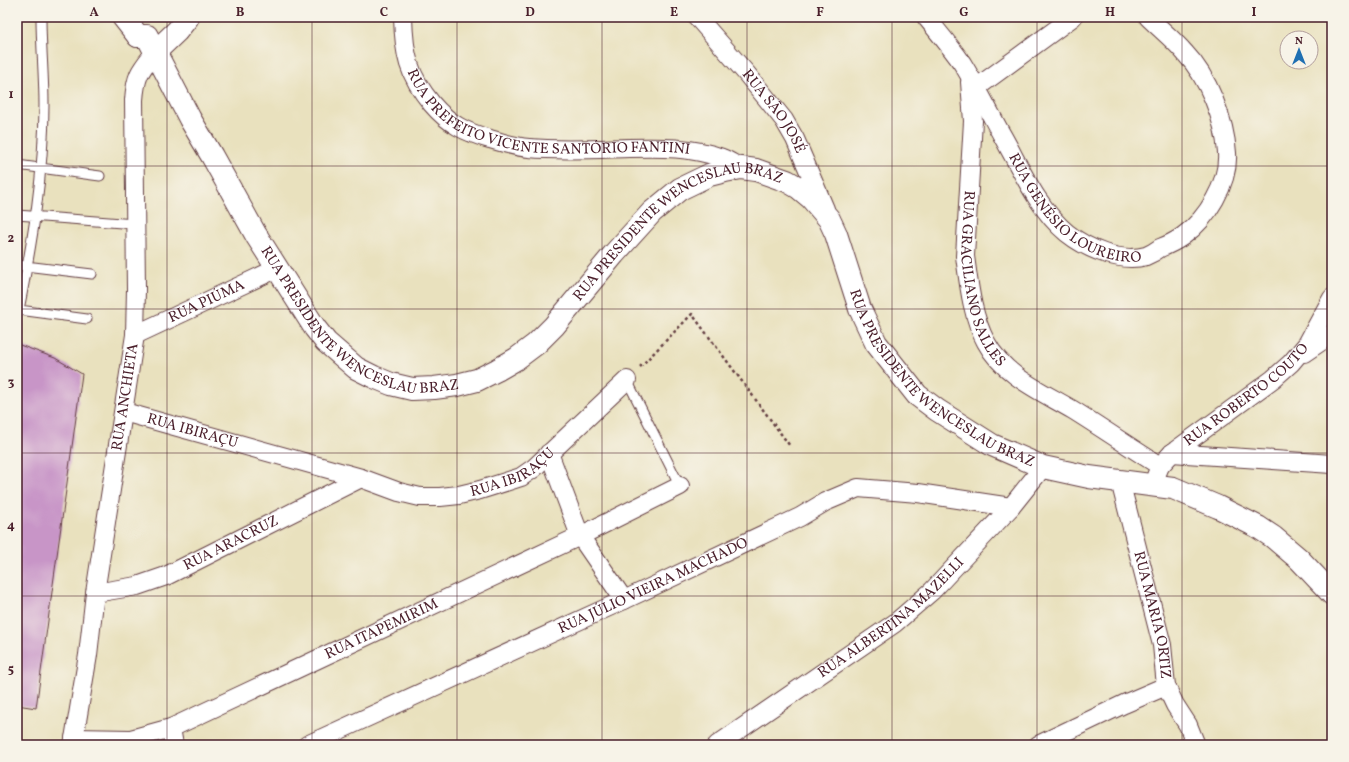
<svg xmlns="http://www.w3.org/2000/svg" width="1349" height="762" viewBox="0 0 1349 762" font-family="Vollkorn,serif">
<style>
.building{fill:#c895c7}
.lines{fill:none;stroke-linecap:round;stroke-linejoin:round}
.service-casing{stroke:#623c41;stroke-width:11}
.minor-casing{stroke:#623c41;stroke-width:20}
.tertiary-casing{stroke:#623c41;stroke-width:24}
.path{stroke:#623c41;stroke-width:2.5;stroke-dasharray:3 3;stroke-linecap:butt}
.service{stroke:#fff;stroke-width:9}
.minor{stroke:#fff;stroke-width:18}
.tertiary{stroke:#fff;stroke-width:22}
.grid{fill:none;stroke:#4a1f2b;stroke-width:1;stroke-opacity:0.55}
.labels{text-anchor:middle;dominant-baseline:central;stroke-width:3;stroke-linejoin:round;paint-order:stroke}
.street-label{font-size:15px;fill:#4a1f2b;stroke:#f7f3e8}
.neatline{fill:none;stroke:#4a1f2b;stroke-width:1.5}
.grid-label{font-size:13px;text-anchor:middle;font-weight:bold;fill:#4a1f2b}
</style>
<rect width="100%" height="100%" fill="#f7f3e8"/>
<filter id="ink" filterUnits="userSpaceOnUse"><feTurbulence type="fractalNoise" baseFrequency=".025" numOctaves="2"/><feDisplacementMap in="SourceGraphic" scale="8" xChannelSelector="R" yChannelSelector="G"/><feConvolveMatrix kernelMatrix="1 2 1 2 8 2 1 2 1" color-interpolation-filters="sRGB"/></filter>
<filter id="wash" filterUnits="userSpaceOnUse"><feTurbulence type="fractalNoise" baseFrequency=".012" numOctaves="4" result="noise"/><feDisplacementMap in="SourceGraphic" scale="16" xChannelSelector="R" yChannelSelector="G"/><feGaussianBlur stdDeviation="0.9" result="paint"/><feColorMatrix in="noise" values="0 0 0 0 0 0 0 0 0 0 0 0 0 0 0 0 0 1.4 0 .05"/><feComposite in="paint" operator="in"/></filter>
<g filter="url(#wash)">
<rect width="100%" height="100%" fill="#e9e1be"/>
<g id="blocks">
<path class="building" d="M17,344L55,358L82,374L36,708L17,705Z"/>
</g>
</g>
<g filter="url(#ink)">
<use href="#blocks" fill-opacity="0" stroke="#623c41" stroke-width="1"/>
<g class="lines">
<g class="service-casing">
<path id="service" d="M17,165L100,176
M17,215L135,224
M17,265L92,274
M17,309L19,310C32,243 44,174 44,105C44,76 41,46 41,17
M19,310L87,319
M627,380L680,486"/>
</g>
<g class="minor-casing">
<g id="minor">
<path id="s1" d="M403,17C404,54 408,75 432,104C449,124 465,132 490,139C503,143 516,147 529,148C562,151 596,149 629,148C660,147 692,147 722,158C728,160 735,165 741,168"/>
<path id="s2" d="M697,17L746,73L784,120L795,139L825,209"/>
<path id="s3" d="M926,17C938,32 951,47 962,63C977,87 989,112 1003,137C1021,169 1038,209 1067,233C1087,249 1120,263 1146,256C1151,254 1156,251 1160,248C1168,245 1176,241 1183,236C1207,219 1229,183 1227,153C1225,120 1208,77 1185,53C1174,40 1160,29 1148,17"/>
<path id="s4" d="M970,82L973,121L965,256C969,285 972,316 986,342C1004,376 1041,391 1073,410C1102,428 1131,448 1160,466"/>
<path d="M976,88L1073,17"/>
<path id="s5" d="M135,335L278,268"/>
<path d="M1304,353L1332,334"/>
<path id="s6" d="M124,412L361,478L399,492L420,497H440L459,495L480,490L521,477L534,468L627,380"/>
<path d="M549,453L580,536L624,600"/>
<path d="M1172,453L1332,464"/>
<path id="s7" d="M1156,476L1160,466L1172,453L1273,379L1291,363L1307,344L1332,298"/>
<path id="s8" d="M1120,481L1162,645L1166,686L1175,705L1188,725L1196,745"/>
<path id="s9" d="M95,593L137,586L166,576L361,478"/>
<path d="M171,728L174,745"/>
<path id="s10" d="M74,738L131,739L171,728L580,536L680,486"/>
<path id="s11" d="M73,745L88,655L95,593L135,335L136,289L134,100C136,74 140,71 155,52"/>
<path id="s12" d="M307,745L624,600L800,517L825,502L858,488L918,493L1011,507"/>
<path id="s13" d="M717,745L895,623L932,591L1011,507L1043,467"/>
<path d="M1038,745L1124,704L1166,686"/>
</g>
</g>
<g class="tertiary-casing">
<g id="tertiary">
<path d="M123,17L138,36"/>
<path id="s14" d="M138,36H147L190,119L212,156L256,235L315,328L326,342L356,368L374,377L391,384L412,389L434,388L457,385L477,380L497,370L516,359L536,344L554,326L614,254L652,212L680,189L709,175L725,171L741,168L756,170L787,181L799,188L811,198L829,219L836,234L860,309L876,343L917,395L937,410L992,445L1043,467L1089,477L1173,488L1218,507L1258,527L1273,537L1299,559L1332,594"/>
<path d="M155,52L177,31L188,17"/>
</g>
</g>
<path class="path" d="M640,367L692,314L790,446"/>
<use href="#service" class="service"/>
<use href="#minor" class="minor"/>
<use href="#tertiary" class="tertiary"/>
</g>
</g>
<path class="grid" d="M167,17V745M312,17V745M457,17V745M602,17V745M747,17V745M892,17V745M1037,17V745M1182,17V745M17,166H1332M17,309H1332M17,453H1332M17,596H1332"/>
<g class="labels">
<g class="street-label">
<text stroke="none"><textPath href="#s1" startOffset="209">RUA PREFEITO VICENTE SANTÓRIO FANTINI</textPath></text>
<text stroke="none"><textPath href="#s2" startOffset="122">RUA SÃO JOSÉ</textPath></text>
<text stroke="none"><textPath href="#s3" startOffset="251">RUA GENÉSIO LOUREIRO</textPath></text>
<text stroke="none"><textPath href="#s14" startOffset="789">RUA PRESIDENTE WENCESLAU BRAZ</textPath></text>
<text stroke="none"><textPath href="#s4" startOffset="200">RUA GRACILIANO SALLES</textPath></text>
<text stroke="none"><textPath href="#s5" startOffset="79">RUA PIÚMA</textPath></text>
<text stroke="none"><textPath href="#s14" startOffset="381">RUA PRESIDENTE WENCESLAU BRAZ</textPath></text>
<text stroke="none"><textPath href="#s14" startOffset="1186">RUA PRESIDENTE WENCESLAU BRAZ</textPath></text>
<text stroke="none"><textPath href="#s7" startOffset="123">RUA ROBERTO COUTO</textPath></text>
<text stroke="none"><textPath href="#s11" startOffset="352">RUA ANCHIETA</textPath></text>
<text stroke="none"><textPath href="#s6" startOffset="71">RUA IBIRAÇU</textPath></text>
<text stroke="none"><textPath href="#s6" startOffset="406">RUA IBIRAÇU</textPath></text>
<text stroke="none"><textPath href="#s9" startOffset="146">RUA ARACRUZ</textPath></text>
<text stroke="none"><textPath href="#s12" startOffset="381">RUA JÚLIO VIEIRA MACHADO</textPath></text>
<text stroke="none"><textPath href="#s8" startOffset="138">RUA MARIA ORTIZ</textPath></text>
<text stroke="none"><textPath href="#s13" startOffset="216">RUA ALBERTINA MAZELLI</textPath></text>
<text stroke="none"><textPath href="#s10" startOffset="331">RUA ITAPEMIRIM</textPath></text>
</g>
</g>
<rect width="1349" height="762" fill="none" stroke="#f7f3e8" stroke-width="44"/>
<g transform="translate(1299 50)"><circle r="19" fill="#f7f3e8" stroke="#b29e9c"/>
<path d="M0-3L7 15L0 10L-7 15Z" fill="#1f6fb2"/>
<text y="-6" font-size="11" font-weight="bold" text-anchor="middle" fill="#4a1f2b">N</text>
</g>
<rect x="22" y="22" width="1305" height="718" class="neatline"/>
<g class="grid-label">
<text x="94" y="16">A</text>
<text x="240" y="16">B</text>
<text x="384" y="16">C</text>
<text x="530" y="16">D</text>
<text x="674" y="16">E</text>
<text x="820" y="16">F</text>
<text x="964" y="16">G</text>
<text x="1110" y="16">H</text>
<text x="1254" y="16">I</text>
<text x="11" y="98">1</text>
<text x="11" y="242">2</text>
<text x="11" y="386">3</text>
<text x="11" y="529">4</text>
<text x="11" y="673">5</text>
</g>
</svg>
